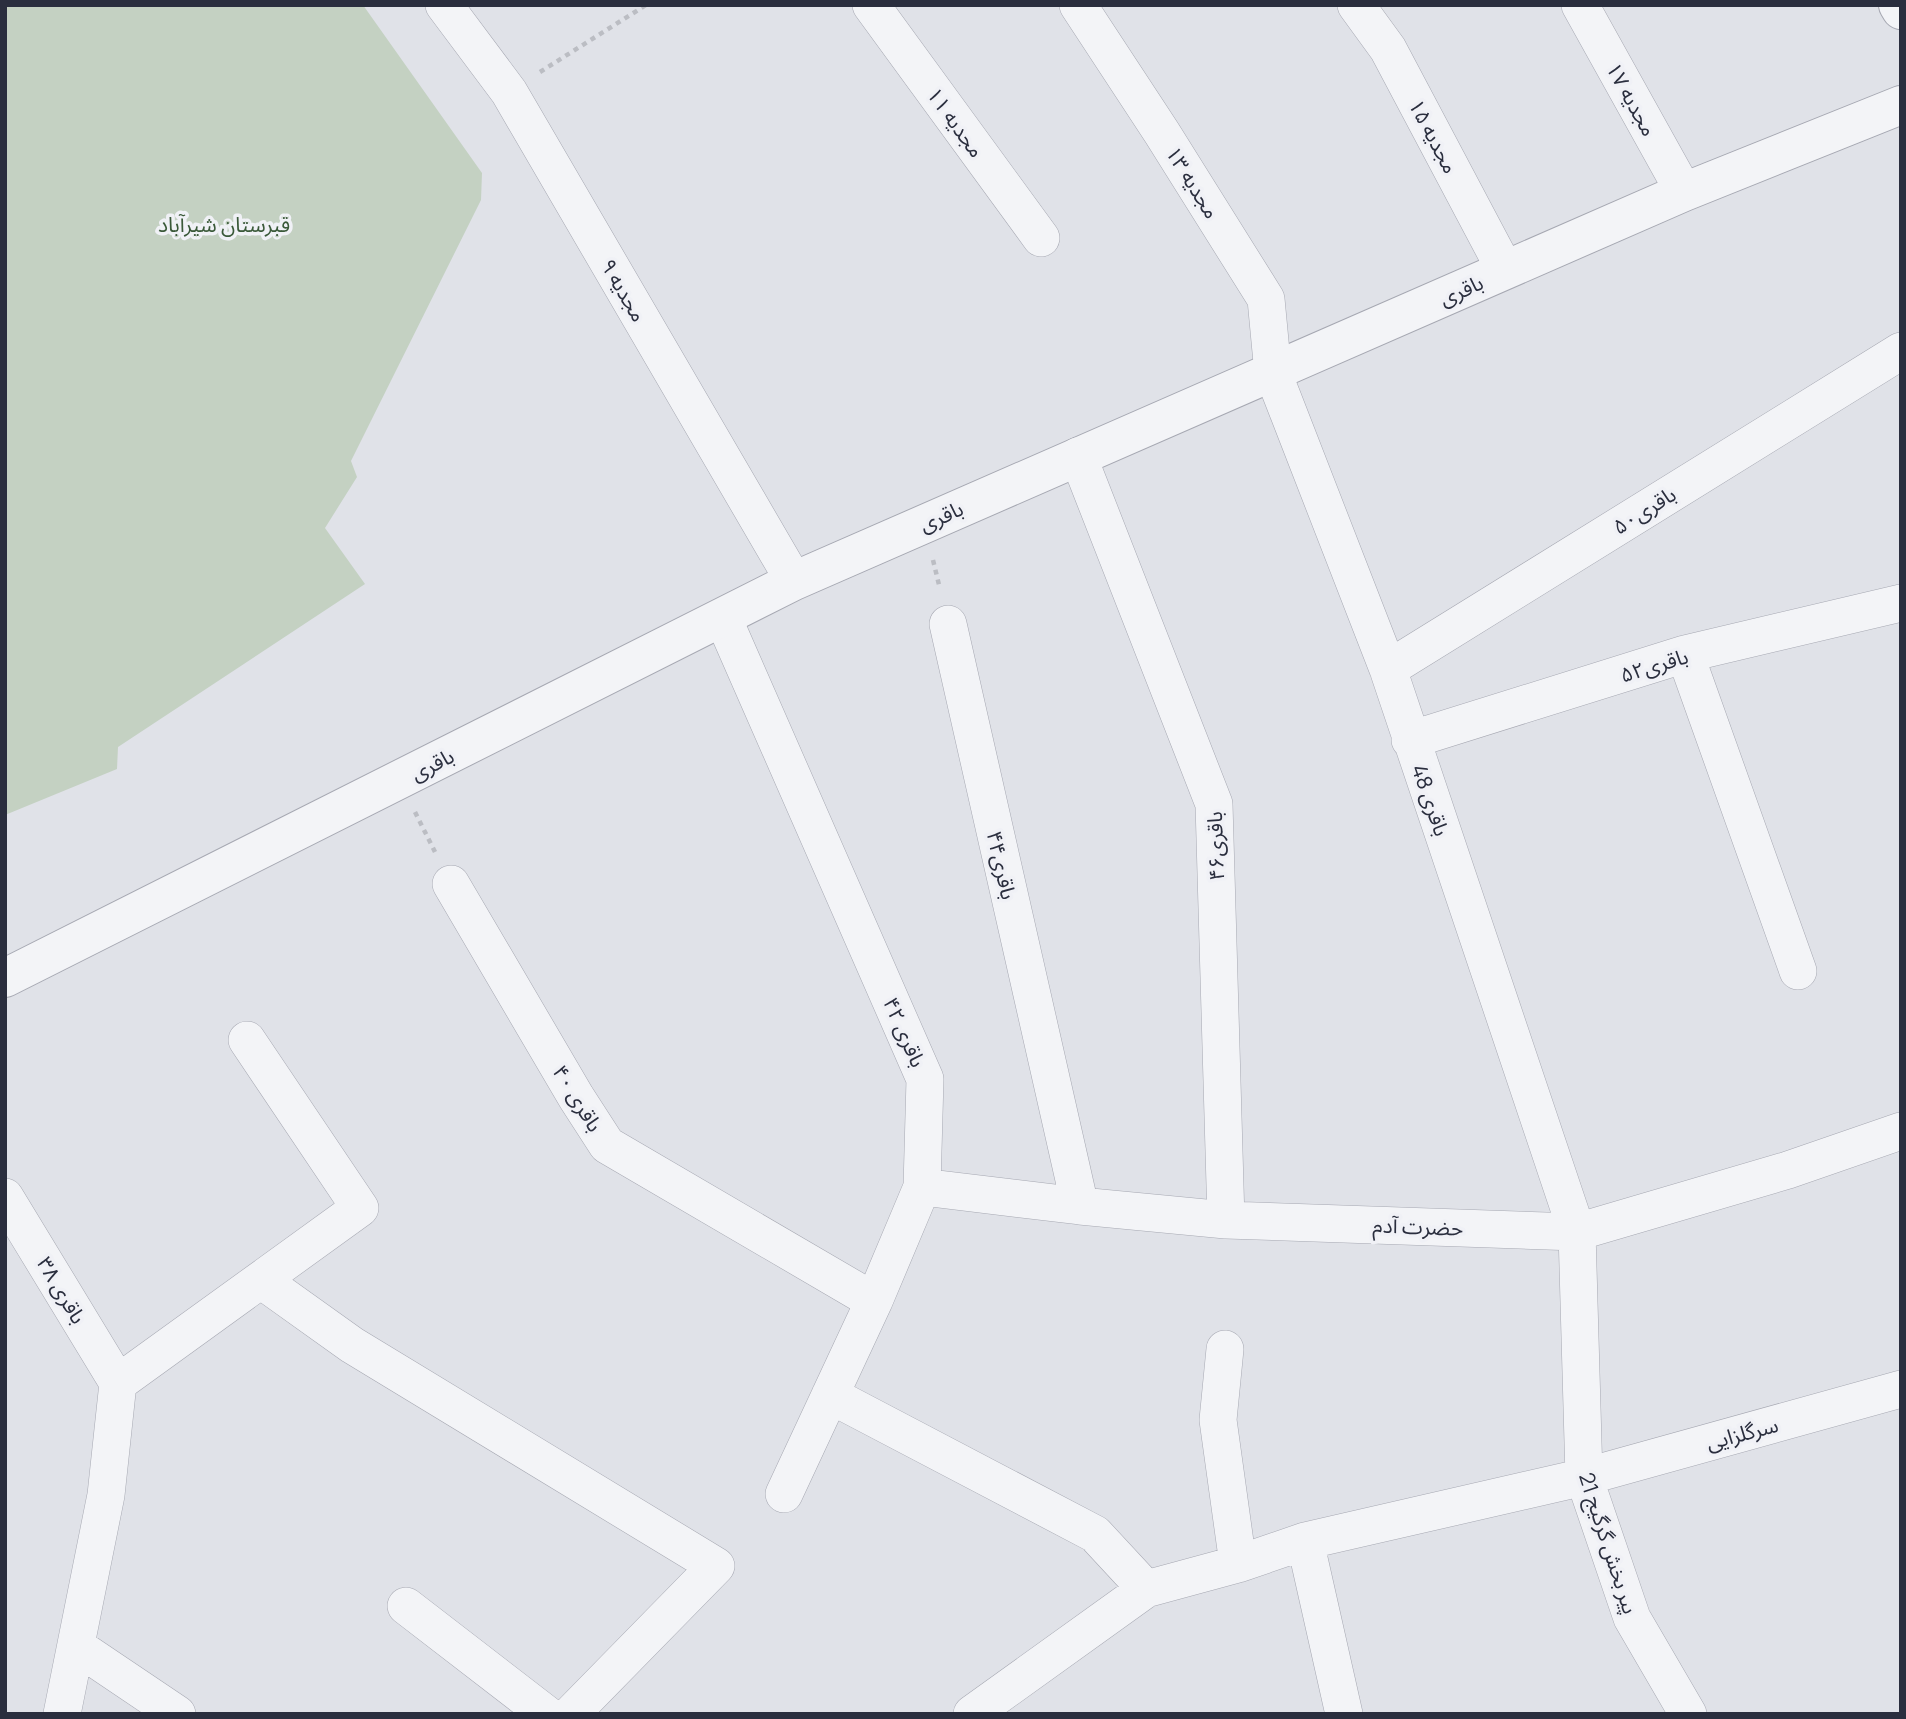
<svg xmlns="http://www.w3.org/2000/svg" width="1906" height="1719" viewBox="0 0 1906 1719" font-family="Manrope,'Noto Sans Arabic',sans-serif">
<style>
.green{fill:#c4d1c2}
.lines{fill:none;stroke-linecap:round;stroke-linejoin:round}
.minor-casing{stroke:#a6a8b2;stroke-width:38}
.tertiary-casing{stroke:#a6a8b2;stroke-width:40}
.path{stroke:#bbbdc3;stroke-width:4.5;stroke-dasharray:5 5;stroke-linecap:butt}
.minor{stroke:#f3f4f7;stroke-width:37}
.tertiary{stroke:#f3f4f7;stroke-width:38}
.labels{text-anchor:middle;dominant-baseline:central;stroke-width:7;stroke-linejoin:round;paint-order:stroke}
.street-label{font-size:21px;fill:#2a2e3e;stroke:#f0f1f6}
.park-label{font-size:21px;fill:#3a5939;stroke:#f0f1f6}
</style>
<rect width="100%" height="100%" fill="#e0e2e8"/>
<path class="green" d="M5,5H363L482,173L481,200L351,461L357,477L325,528L365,584L118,747L117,769L5,815Z"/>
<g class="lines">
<g class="minor-casing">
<path id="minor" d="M444,5L509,92L794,581
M871,5L1041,238
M1078,5L1162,133L1266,299L1273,373L1388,669L1577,1232L1584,1477L1632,1618L1688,1714
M1356,5L1388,49L1505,270
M1580,5L1684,192
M1078,456L1214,804L1226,1220
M723,618L925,1079L922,1187L874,1301L784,1494
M948,624L1080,1206
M1685,654L1798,971
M1388,669L1901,351
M1410,740L1685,654L1901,603
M451,884L576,1097L607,1145L874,1301
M922,1187L1080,1206L1226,1220L1577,1232L1788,1170L1901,1131
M5,1197L118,1383
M261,1280L352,1345L716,1566L571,1714
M1225,1349L1218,1420L1238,1564
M830,1395L1095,1534L1146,1589
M1305,1541L1344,1714
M406,1606L546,1714
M76,1646L177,1714
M62,1714L106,1495L118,1383L360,1208L247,1040
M972,1714L1146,1589L1238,1564L1305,1541L1584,1477L1901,1389"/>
</g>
<g class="tertiary-casing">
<path id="tertiary" d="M1898,5L1901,10
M5,978L794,581L1684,192L1901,105"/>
</g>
<path class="path" d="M540,72L646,5
M933,560L940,589
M415,812L435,852"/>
<use href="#minor" class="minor"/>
<use href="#tertiary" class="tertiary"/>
</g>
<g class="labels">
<g class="street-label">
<text transform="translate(1632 99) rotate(61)">مجدیه ۱۷</text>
<text transform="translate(956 122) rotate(54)">مجدیه ۱۱</text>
<text transform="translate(1434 136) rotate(62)">مجدیه ۱۵</text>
<text transform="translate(1193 182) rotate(58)">مجدیه ۱۳</text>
<text transform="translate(624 290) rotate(60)">مجدیه ۹</text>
<text transform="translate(1461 290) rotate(-24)">باقری</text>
<text transform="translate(1644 510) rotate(-32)">باقری۵۰</text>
<text transform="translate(941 516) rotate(-24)">باقری</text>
<text transform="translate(1654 665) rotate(-17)">باقری۵۲</text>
<text transform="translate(432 764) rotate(-27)">باقری</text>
<text transform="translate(1431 800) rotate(71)">باقری 48</text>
<text transform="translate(1215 846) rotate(-92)">باقری۴۶</text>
<text transform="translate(1002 865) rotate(77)">باقری۴۴</text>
<text transform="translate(905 1032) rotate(66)">باقری ۴۲</text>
<text transform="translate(578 1098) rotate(58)">باقری ۴۰</text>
<text transform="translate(1418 1226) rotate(2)">حضرت آدم</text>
<text transform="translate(62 1290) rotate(59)">باقری ۳۸</text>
<text transform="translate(1742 1433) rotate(-15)">سرگلزایی</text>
<text transform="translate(1609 1543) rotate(72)">پیر بخش گرگیج 21</text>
</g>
<g class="park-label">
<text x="224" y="224">قبرستان شیرآباد</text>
</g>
</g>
<rect width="1906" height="1719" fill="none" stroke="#2a2e3e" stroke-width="14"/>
</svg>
